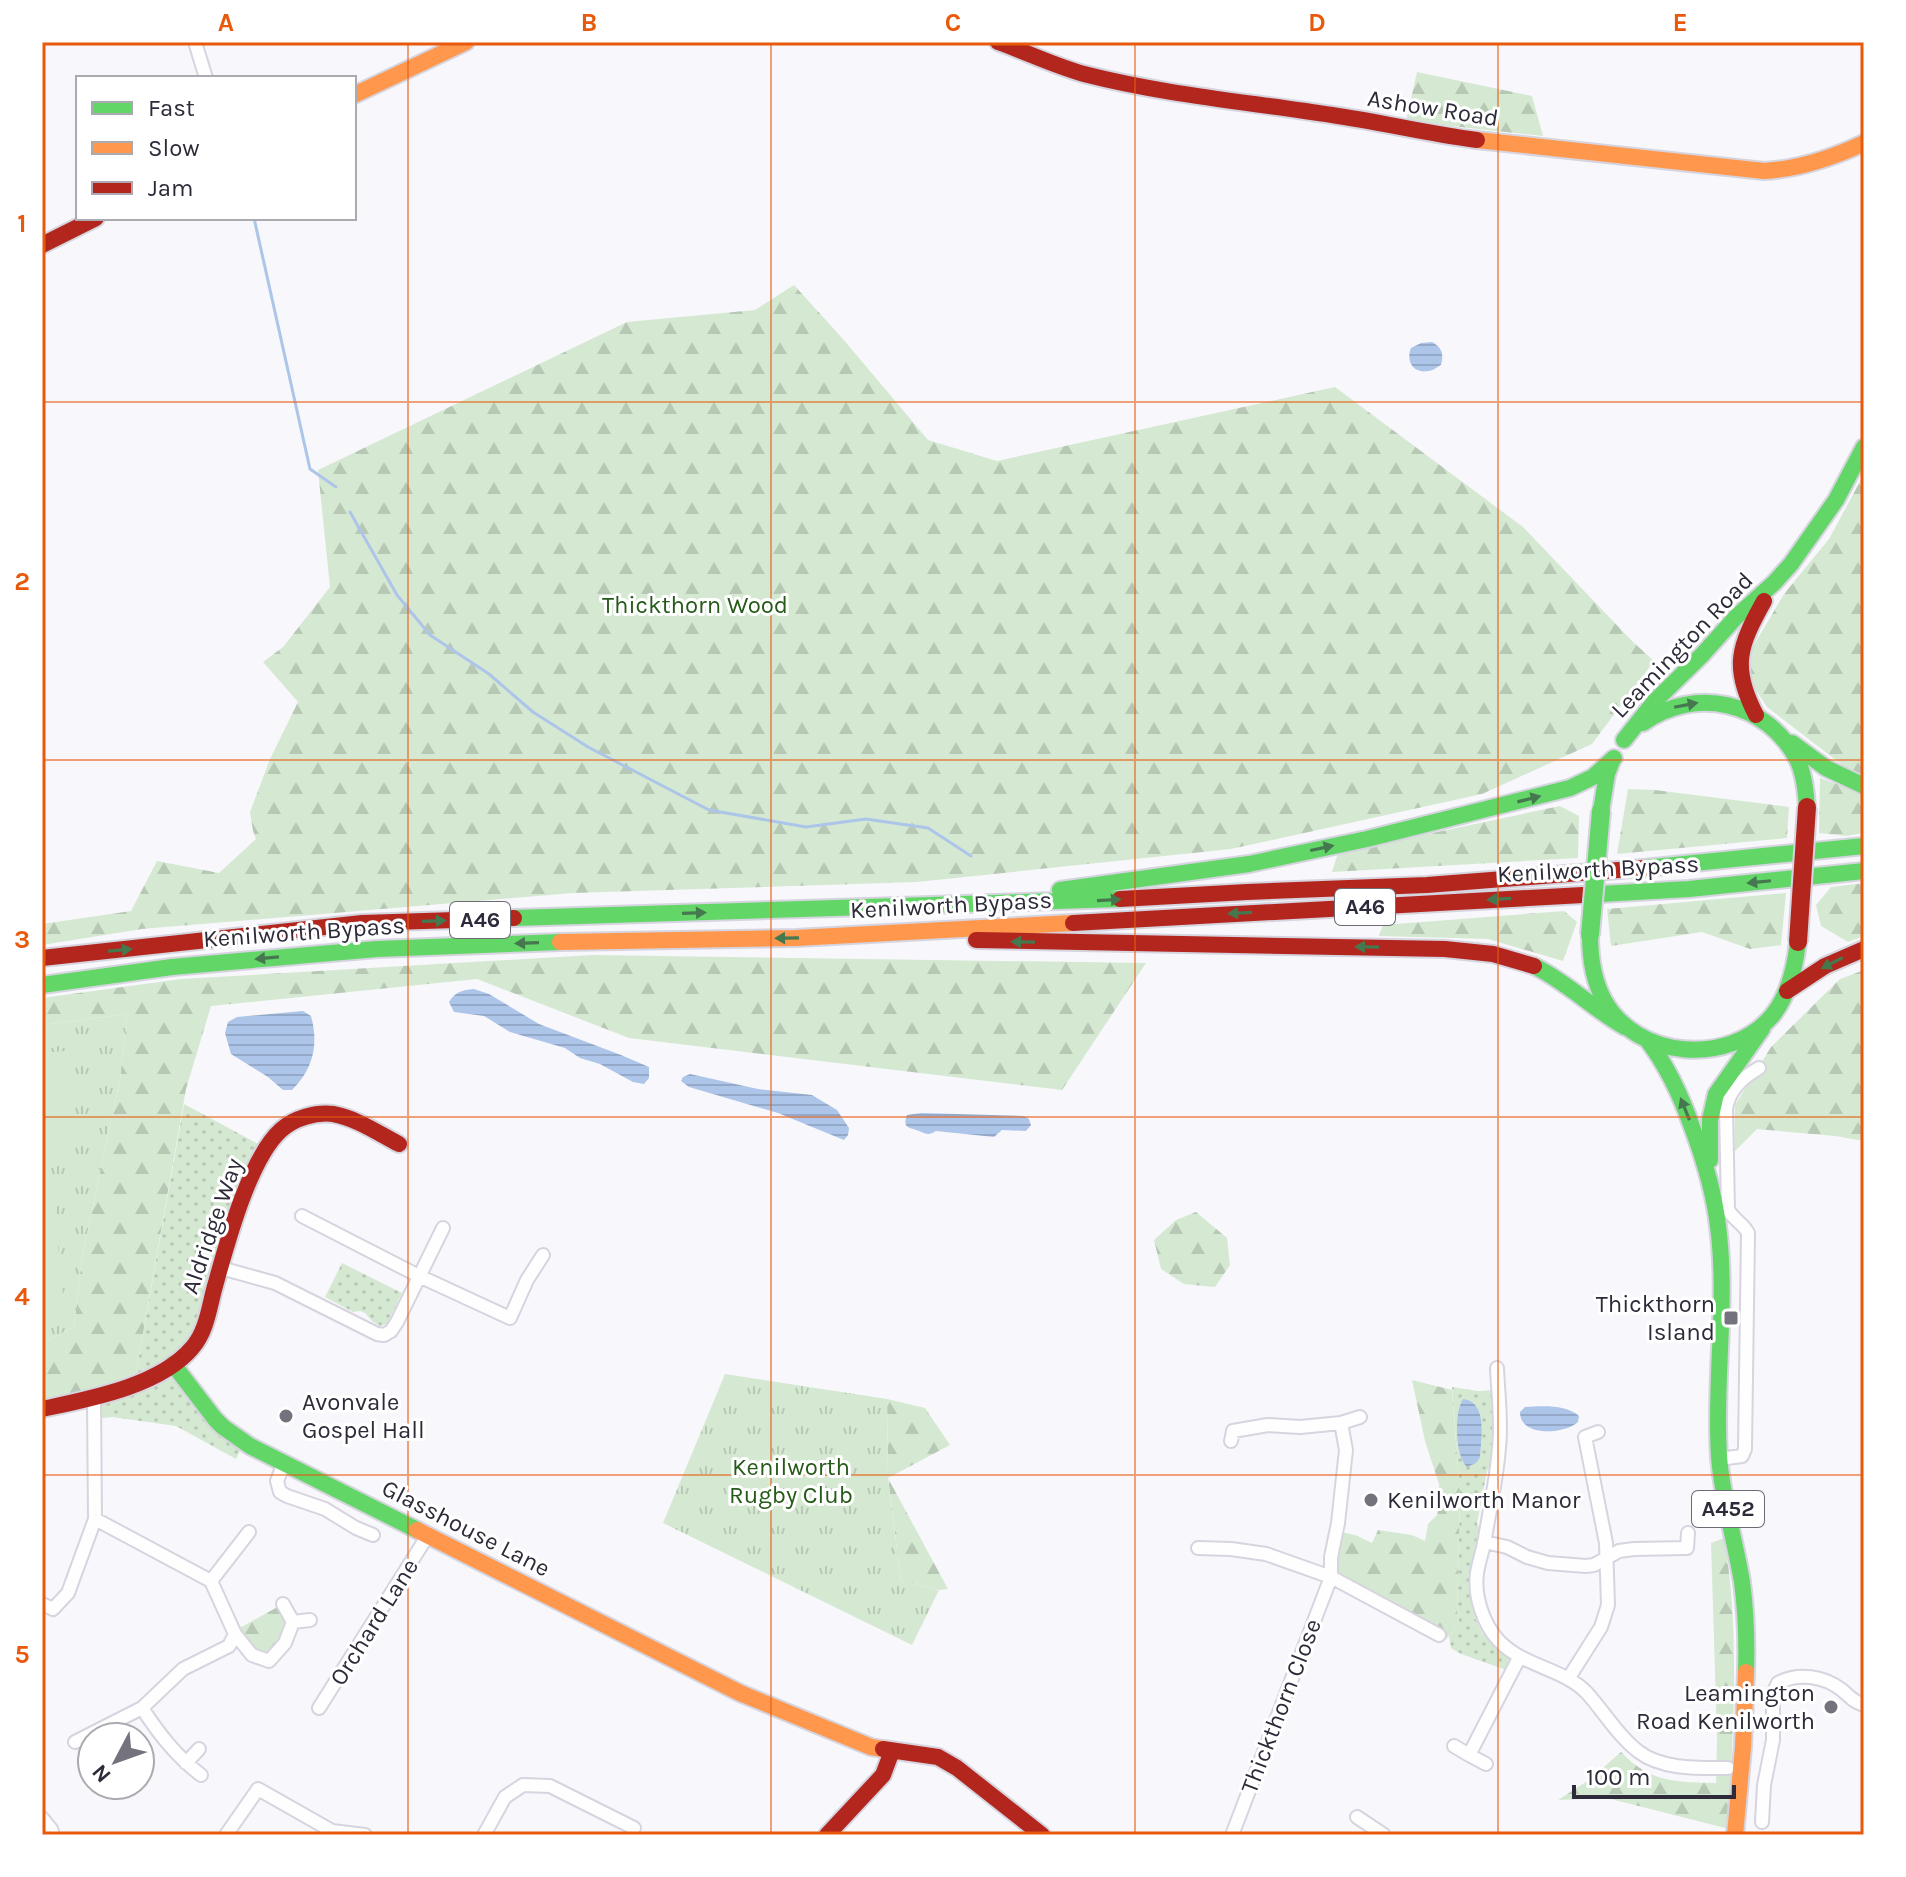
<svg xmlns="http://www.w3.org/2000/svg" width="1906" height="1877" viewBox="0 0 1906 1877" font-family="Karla,sans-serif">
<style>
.grass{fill:url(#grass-dots)}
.forest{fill:url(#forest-firs)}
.park{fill:url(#park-tufts)}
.pitch{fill:#d5e9d2}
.water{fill:url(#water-rules)}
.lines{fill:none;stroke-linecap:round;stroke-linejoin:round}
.stream{stroke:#acc5e8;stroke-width:3}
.street-casing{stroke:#d6d5df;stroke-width:16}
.fast-casing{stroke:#d6d5df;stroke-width:20}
.slow-casing{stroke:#d6d5df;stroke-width:20}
.jam-casing{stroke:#d6d5df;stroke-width:20}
.street{stroke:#fefeff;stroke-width:12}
.fast{stroke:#63d668;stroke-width:16}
.slow{stroke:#ff974d;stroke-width:16}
.jam{stroke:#b3261e;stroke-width:16}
.fast-bridge-casing{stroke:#d6d5df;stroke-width:22;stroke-linecap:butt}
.jam-bridge-casing{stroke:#d6d5df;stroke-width:22;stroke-linecap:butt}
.fast-bridge{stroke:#63d668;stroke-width:18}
.jam-bridge{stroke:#b3261e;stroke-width:18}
.oneway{fill:#45784e}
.grid{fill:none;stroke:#e8590c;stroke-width:2;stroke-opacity:0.55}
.poi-dot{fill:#74727d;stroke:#fff;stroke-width:3}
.labels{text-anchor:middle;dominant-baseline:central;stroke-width:6;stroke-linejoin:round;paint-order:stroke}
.shield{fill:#fff;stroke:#6c6b74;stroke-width:2}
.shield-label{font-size:22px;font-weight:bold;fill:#2d2b39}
.street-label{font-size:24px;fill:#2d2b39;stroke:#fff}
.park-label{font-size:24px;fill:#265a18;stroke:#fff}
.poi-label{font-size:24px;fill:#2d2b39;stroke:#fff;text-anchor:end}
.neatline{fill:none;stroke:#e8590c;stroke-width:3}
.grid-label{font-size:26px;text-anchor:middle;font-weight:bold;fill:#e8590c}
</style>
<defs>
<pattern id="grass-dots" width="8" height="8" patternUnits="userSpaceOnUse" patternTransform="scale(2)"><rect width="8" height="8" fill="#d5e9d2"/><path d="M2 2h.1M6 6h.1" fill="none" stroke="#b7c8b5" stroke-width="1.8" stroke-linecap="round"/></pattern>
<pattern id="forest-firs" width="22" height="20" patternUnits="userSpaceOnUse" patternTransform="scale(2)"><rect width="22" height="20" fill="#d5e9d2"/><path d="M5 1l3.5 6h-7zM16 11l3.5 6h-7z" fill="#b7c8b5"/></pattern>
<pattern id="park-tufts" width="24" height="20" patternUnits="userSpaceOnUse" patternTransform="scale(2)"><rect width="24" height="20" fill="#d5e9d2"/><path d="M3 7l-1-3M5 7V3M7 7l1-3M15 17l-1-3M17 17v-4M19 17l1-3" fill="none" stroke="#b7c8b5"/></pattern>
<pattern id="water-rules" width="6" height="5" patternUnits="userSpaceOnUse" patternTransform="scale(2)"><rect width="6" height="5" fill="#acc5e8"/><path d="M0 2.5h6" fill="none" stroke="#94a9c8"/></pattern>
</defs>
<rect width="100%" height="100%" fill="#f8f7fc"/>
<path class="grass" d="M184,1104L260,1145L201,1316L189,1341L167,1362L138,1377L136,1373Z
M342,1263L402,1293L387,1324L380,1326L372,1321L365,1313L360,1311L353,1312L325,1297Z
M173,1364L244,1443L236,1459L176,1426L112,1417L94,1419V1399Z
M1452,1387L1478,1391L1495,1390L1493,1459L1491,1466L1487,1471L1477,1524L1480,1529L1475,1563L1477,1613L1475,1618L1483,1634H1488L1510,1657L1506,1670L1461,1654L1451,1648L1449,1636L1454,1631L1459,1621L1457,1612L1460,1495Z"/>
<path class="forest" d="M1417,72L1532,96L1543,136L1406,121Z
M794,285L843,339L928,440L997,461L1335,387L1523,527L1632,641L1654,661L1592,744L1482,794L1231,849L917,882L573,893L142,929L42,945V924L131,911L157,861L219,873L256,839L253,831L250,812L270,759L298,702L263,662L283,647L330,587L318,470L627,322L755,310Z
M1864,474V774L1850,771L1767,707L1749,680L1748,655L1784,594L1829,539Z
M1820,778L1864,794V833L1846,836L1819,833Z
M1628,789L1655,790L1789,807L1787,838L1617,854Z
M1560,806L1579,816L1578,858L1332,872L1338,853Z
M1864,883V936L1848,942L1821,926L1816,905L1831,887Z
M1786,893L1781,945L1750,949L1702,932L1611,946L1607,909Z
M1564,911L1577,922L1563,961L1488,939L1379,936L1383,925Z
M593,955L1146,963L1062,1090L629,1038L477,979L211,1006L186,1089L136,1373L94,1393L42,1400V1343L74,1327L82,1257L120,1079L127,1014L42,1025V998L181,979Z
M1864,970V1141L1835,1136L1757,1129L1734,1152L1735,1105L1771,1047L1840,979Z
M1196,1212L1227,1238L1230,1265L1215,1287L1184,1284L1161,1269L1154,1240L1176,1220Z
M1412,1380L1452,1390L1460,1495L1457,1612L1459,1621L1454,1631L1446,1639L1331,1577L1337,1531L1355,1535L1372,1543L1378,1530L1412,1535L1425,1541L1428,1524L1437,1515L1440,1502L1439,1484L1425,1441Z
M887,1399L925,1408L950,1445L888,1478L948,1589L939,1590L901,1581L888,1477Z
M1724,1538C1741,1634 1732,1732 1729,1829L1607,1798L1558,1800L1589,1780L1621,1752C1650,1783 1677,1782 1716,1783L1717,1737L1711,1543Z
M283,1604L293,1622L269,1661L252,1655L234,1631Z"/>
<path class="park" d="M127,1014L120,1079L82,1257L74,1327L42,1343V1025Z
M725,1374L887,1399L888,1478L901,1581L939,1590L912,1645L663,1523Z"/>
<path class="pitch" d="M64,1051L75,1162L42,1165V1053Z
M53,1194L64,1305L42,1307V1195Z"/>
<path class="water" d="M1432,342C1442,348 1444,353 1441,365C1437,367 1433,371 1428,371C1412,374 1406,360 1411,348L1421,343Z
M474,989L489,994L539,1024L621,1055L649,1067V1078L644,1084L633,1082L600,1064L580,1058L565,1048L510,1032L484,1016L454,1012L449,1002C455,992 462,990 474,989Z
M303,1011L311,1016C319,1045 313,1069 292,1090H283L268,1077L231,1054L225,1033L228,1022L237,1017Z
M690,1074L758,1089L812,1095L837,1110L849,1128L848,1135L844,1140L778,1113L689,1087L681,1081L683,1077Z
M921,1113L1024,1116L1029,1119L1031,1125L1026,1131L1002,1130L994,1137L936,1131C928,1136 927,1134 919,1131C909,1127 902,1129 907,1115Z
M1463,1399C1488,1402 1481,1438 1480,1457L1476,1463L1467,1467C1455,1456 1454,1413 1463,1399Z
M1525,1407C1542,1406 1566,1404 1579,1416L1578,1422C1565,1434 1520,1438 1520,1412Z"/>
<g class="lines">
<path class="stream" d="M254,218L310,469L336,487
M350,512L397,595L430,635L489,674L533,712L588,747L709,810L806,827L866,819L928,828L971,856"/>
<g class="street-casing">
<path id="street" d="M195,42L206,78
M302,1216L419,1276L510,1318L527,1280L543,1255
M221,1268L275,1283L377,1334L384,1335L391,1331L397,1322L443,1228
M1497,1368C1498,1394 1502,1422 1499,1447C1497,1477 1490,1508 1485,1538C1483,1550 1479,1561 1477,1573C1474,1596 1483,1624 1499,1641C1524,1667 1563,1668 1587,1693C1604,1712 1619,1737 1639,1752C1663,1770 1700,1768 1728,1768
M1231,1441L1233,1431L1268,1425L1300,1427L1341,1423L1360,1417
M1719,1459L1742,1456L1745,1449L1748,1233C1743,1223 1732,1219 1728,1209L1726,1109C1729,1089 1743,1077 1759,1068
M284,1463L277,1481L280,1492L287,1496L325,1509L356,1528L373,1535
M1484,1542L1507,1547L1527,1557L1548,1563L1586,1566L1594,1565L1619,1551L1634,1549L1687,1548L1688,1533
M1198,1548L1231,1549L1266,1554L1331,1577L1439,1635
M211,1581L249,1532
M42,1604L53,1609L68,1593L95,1519L94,1399
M293,1622L310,1620
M235,1634L252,1655L269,1661L285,1643L293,1622L283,1604
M1568,1679L1601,1627L1608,1605L1606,1543L1585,1437L1598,1432
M142,1708C159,1734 176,1756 201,1775
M319,1708L428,1535
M75,1742L142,1708L183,1669L229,1646L235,1634L211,1581L95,1519
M1454,1746L1469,1755
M186,1763L199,1749
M1486,1764L1469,1755L1519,1658
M1357,1817L1384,1835
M42,1818L51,1829L53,1835
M1762,1822L1764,1785L1773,1740V1693L1778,1683C1798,1672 1824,1676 1842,1690C1850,1697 1854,1702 1864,1705
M226,1835L258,1789L332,1831L365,1835
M484,1835L505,1797L523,1785L550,1786L634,1828
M1232,1835L1331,1577V1557L1338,1523L1346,1450L1341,1423"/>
</g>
<g class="fast-casing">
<path id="fast" d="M1643,723C1695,686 1766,701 1797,759C1804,773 1806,791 1807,807
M1624,740L1655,701L1702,655L1736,617L1774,583L1791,564L1836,500L1864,447
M1792,743L1826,768L1864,786
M1601,811L1607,774L1612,761
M1644,868L1864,846
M1060,890L1249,864L1367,839L1570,788L1593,777L1614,758
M1583,895L1689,889L1864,871
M514,918L1120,899
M1590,935C1590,958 1593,980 1604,1000C1636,1059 1729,1067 1772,1016C1789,995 1795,968 1798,942
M1534,966C1567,982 1593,1009 1625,1027
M42,985L172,967L377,949L560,942
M1648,1041C1668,1067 1681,1096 1692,1127C1704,1159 1714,1192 1718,1226C1728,1303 1714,1380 1719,1456C1722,1499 1735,1540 1742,1582C1746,1612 1747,1642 1746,1672
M1710,1160V1120L1716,1094L1762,1029
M173,1364L215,1419L223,1427L250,1446L417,1530"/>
</g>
<g class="slow-casing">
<path id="slow" d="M354,95L466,42
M1477,140L1764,171C1800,169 1832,158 1864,143
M560,942L796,938L1073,923
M417,1530L740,1693L871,1747L883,1749
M1735,1835L1743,1747L1746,1672"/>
</g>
<g class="jam-casing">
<path id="jam" d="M998,42C1026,52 1055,66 1084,74C1166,95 1249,102 1332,115C1381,122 1428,134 1477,140
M42,245L96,218
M1756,715C1731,667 1739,646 1764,601
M1120,899L1247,892L1427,885L1644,868
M1073,923L1583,895
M976,940L1445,949L1493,954L1534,966
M42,958L362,923L514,918
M1787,991L1825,966L1864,949
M42,1409C89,1399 160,1386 192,1348C207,1331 209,1307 215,1286C227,1243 249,1159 281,1130C294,1118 316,1112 333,1114C356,1118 378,1133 399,1144
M883,1749L938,1757L957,1768L1042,1835
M827,1835L883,1775L892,1751"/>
</g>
<use href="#street" class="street"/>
<use href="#fast" class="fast"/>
<use href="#slow" class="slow"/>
<use href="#jam" class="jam"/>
<g class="fast-bridge-casing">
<path id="fast-bridge" d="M1590,935L1601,811"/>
</g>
<g class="jam-bridge-casing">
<path id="jam-bridge" d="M1798,942L1807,807"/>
</g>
<use href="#fast-bridge" class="fast-bridge"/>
<use href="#jam-bridge" class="jam-bridge"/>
</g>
<defs><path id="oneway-solid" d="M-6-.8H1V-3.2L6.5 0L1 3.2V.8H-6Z" transform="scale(2)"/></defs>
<g class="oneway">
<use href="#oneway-solid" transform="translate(1686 705) rotate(-11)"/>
<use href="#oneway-solid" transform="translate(1529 799) rotate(-14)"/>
<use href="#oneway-solid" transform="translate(1322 848) rotate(-12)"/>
<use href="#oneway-solid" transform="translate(1759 882) rotate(174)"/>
<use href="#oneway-solid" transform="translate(1499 899) rotate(177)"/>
<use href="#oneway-solid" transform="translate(1109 900) rotate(-3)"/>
<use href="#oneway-solid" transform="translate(694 913) rotate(-2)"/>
<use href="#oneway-solid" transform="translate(1240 913) rotate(177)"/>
<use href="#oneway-solid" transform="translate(434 921) rotate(-2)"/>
<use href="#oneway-solid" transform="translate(787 938) rotate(179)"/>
<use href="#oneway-solid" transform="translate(1023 942) rotate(-179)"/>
<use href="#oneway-solid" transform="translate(527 943) rotate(178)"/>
<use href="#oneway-solid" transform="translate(1367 947) rotate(-179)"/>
<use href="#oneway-solid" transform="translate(120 950) rotate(-6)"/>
<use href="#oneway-solid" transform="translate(267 958) rotate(175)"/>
<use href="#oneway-solid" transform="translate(1832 963) rotate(153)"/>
<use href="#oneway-solid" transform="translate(1685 1109) rotate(-112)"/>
</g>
<path class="grid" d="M408,42V1835M771,42V1835M1135,42V1835M1498,42V1835M42,402H1864M42,760H1864M42,1117H1864M42,1475H1864"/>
<g class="poi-dot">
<rect x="1723" y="1310" width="16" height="16" rx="4"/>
<circle cx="286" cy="1416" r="8"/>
<circle cx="1371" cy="1500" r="8"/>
<circle cx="1831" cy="1707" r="8"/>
</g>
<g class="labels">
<g class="shield">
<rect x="1335" y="889" width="60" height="36" rx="6"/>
<rect x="450" y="902" width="60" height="36" rx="6"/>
<rect x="1692" y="1491" width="72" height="36" rx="6"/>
</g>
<g class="shield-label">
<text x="1365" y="907">A46</text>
<text x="480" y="920">A46</text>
<text x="1728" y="1509">A452</text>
</g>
<g class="street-label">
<text transform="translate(1433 108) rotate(9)">Ashow Road</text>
<text transform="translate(1682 645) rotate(-46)">Leamington Road</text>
<text transform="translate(1598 869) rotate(-3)">Kenilworth Bypass</text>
<text transform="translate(951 905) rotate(-3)">Kenilworth Bypass</text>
<text transform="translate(304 932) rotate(-4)">Kenilworth Bypass</text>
<text transform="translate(212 1226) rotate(-71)">Aldridge Way</text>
<text transform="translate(466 1528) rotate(27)">Glasshouse Lane</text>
<text transform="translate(374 1622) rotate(-58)">Orchard Lane</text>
<text transform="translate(1281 1706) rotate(-69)">Thickthorn Close</text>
</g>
<g class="park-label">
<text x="695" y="605">Thickthorn Wood</text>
<text x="791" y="1467">Kenilworth<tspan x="791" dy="28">Rugby Club</tspan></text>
</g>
<g class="poi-label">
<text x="1715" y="1304">Thickthorn<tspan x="1715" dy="28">Island</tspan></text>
<text x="302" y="1402" text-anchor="start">Avonvale<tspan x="302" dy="28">Gospel Hall</tspan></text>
<text x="1387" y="1500" text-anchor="start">Kenilworth Manor</text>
<text x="1815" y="1693">Leamington<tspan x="1815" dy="28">Road Kenilworth</tspan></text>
</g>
</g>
<rect width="1906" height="1877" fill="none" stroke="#ffffff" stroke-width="88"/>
<rect x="76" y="76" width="280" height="144" fill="#ffffff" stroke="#abaab0" stroke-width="2"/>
<rect x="92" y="102" width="40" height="12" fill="#63d668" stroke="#abaab0" stroke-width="2"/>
<text x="148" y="116" font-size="24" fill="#2d2b39">Fast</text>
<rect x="92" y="142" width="40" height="12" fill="#ff974d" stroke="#abaab0" stroke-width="2"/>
<text x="148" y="156" font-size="24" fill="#2d2b39">Slow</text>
<rect x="92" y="182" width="40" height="12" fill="#b3261e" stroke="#abaab0" stroke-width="2"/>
<text x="148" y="196" font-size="24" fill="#2d2b39">Jam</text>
<g transform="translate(116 1761) rotate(229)"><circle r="38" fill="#ffffff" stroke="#abaab0" stroke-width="2"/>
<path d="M0-6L14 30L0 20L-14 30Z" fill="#74727d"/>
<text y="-12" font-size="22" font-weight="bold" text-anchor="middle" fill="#2d2b39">N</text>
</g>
<path d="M1574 1785v12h160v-12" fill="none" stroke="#2d2b39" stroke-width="4"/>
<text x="1586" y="1785" font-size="24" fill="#2d2b39" stroke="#ffffff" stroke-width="6" paint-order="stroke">100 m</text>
<rect x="44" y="44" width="1818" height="1789" class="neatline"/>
<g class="grid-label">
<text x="226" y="31">A</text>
<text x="589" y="31">B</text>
<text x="953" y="31">C</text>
<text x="1317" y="31">D</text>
<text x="1680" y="31">E</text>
<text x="22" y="232">1</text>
<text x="22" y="590">2</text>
<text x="22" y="948">3</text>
<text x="22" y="1305">4</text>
<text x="22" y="1663">5</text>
</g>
</svg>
